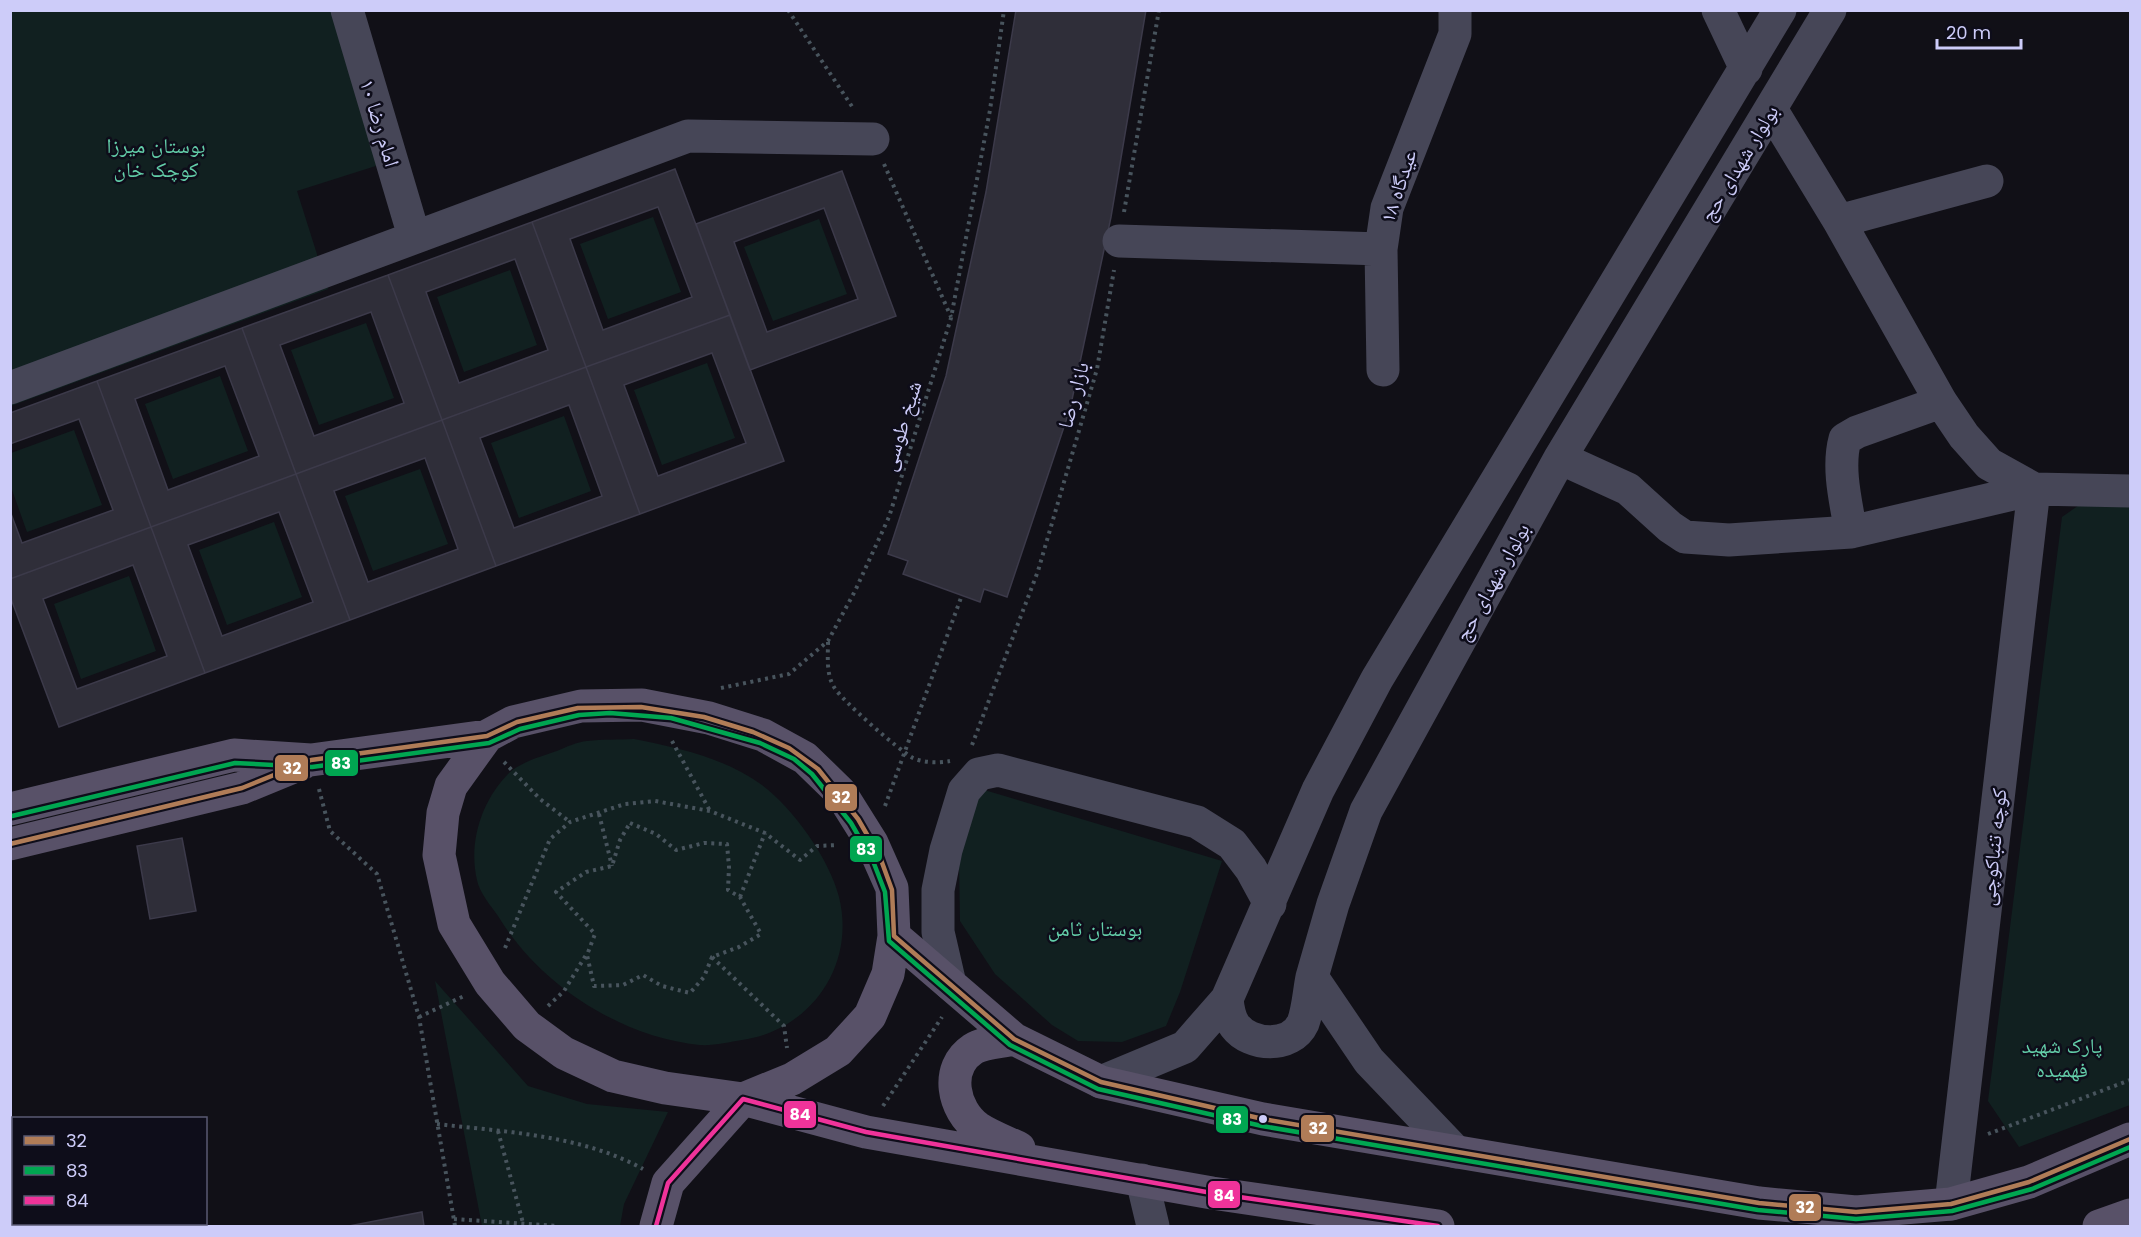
<svg xmlns="http://www.w3.org/2000/svg" width="2141" height="1237" viewBox="0 0 2141 1237" font-family="Poppins,'Noto Naskh Arabic',sans-serif">
<style>
.green{fill:#112020}
.building{fill:#2f2e39;stroke:#3c3a4a;stroke-width:1.5;fill-rule:evenodd}
.lines{fill:none;stroke-linecap:round;stroke-linejoin:round}
.path{stroke:#48545d;stroke-width:4;stroke-dasharray:3 4.5;stroke-linecap:butt}
.minor{stroke:#464657;stroke-width:33}
.major{stroke:#585168;stroke-width:33}
.bus-1-casing{stroke:#0e0d1a;stroke-width:9}
.bus-2-casing{stroke:#0e0d1a;stroke-width:9}
.bus-3-casing{stroke:#0e0d1a;stroke-width:9}
.bus-1{stroke:#b07c57;stroke-width:4.5}
.bus-2{stroke:#00a651;stroke-width:4.5}
.bus-3{stroke:#ef339a;stroke-width:4.5}
.bus-dot{fill:#cdccf9;stroke:#0e0d1a;stroke-width:2}
.labels{text-anchor:middle;dominant-baseline:central;stroke-width:5;stroke-linejoin:round;paint-order:stroke}
.street-label{font-size:21px;fill:#cdccf9;stroke:#0e0d1a}
.park-label{font-size:21px;fill:#63cea9;stroke:#0e0d1a}
.line-badge{stroke:#0e0d1a;stroke-width:2}
.badge-label{font-size:16px;text-anchor:middle;font-weight:bold;fill:#fff}
</style>
<rect width="100%" height="100%" fill="#111017"/>
<path class="green" d="M11,11H353L404,157L297,191L328,289L11,406Z
M653,217L681,292L608,319L580,244Z
M819,219L847,294L773,321L744,247Z
M510,270L537,345L464,372L437,297Z
M366,323L394,398L319,425L291,350Z
M707,363L735,438L662,465L634,390Z
M220,376L248,451L173,479L145,404Z
M564,416L591,491L519,518L491,443Z
M74,430L102,505L27,532L11,487V453Z
M420,469L448,544L373,571L345,496Z
M2082,503L2130,505V1105L2019,1147L1988,1101L2062,517Z
M274,522L302,597L227,625L199,550Z
M129,576L156,651L81,679L54,604Z
M634,739C679,748 725,758 762,785C793,808 830,860 839,897C856,965 811,1030 742,1040C729,1042 713,1046 700,1045C620,1037 539,984 498,916C491,906 479,892 477,880C468,842 482,800 509,773C521,762 542,756 557,751C566,747 577,742 587,741C602,739 619,740 634,739Z
M981,789L1222,861L1180,992L1166,1026L1122,1042L1078,1041L1052,1025L995,974L960,921L959,861Z
M435,981L528,1086L587,1104L668,1112L624,1204L620,1226H482Z"/>
<path class="building" d="M1016,10H1146L1111,217L1070,409L1007,597L984,589L980,602L903,574L908,561L888,554L946,376L986,192Z
M675,169L730,315L586,367L532,222ZM658,207L692,297L603,330L570,239Z
M842,171L896,316L750,370L696,224ZM824,208L858,299L767,332L734,242Z
M532,222L586,367L442,420L388,275ZM515,259L548,350L459,383L426,292Z
M388,275L442,420L296,474L242,328ZM371,312L404,403L314,436L280,345Z
M730,315L784,461L640,514L586,367ZM712,353L746,443L658,476L624,385Z
M242,328L296,474L151,527L97,381ZM225,366L259,456L168,490L135,399Z
M586,367L640,514L496,566L442,420ZM569,405L602,496L514,528L480,438Z
M97,381L151,527L10,579V511L22,543L113,510L79,419L10,444V413Z
M442,420L496,566L350,620L296,474ZM425,458L458,549L368,582L334,491Z
M296,474L350,620L205,673L151,527ZM279,512L313,602L222,636L188,545Z
M151,527L205,673L59,727L10,596V579ZM133,565L167,656L77,689L43,599Z
M182,838L196,911L150,919L137,846Z
M422,1212L424,1226H349Z"/>
<g class="lines">
<path class="path" d="M788,10L853,108
M884,164L951,317
M1124,212L1159,10
M828,642C828,656 826,674 834,687C842,701 899,750 913,758C924,763 939,763 950,761
M721,688L789,674L828,641L855,591L889,517L951,318L990,110L1004,10
M672,741L710,811
M972,745L1038,571L1097,369L1114,270
M504,762L540,799L570,822
M319,789L330,831L377,874L419,1017L455,1226
M885,806L962,595
M599,814L612,866
M630,823L656,834L676,850L704,843L727,844L729,867L728,890L740,897L761,934L739,947L712,957L704,977L690,993L662,986L643,975L623,985L594,986L587,955L595,934L556,892L586,872L612,866L620,840Z
M740,897L765,833
M505,948L550,839L570,822L625,804L655,801L710,811L765,833L800,860L817,846L837,845
M712,957L784,1026L787,1048
M548,1006L564,991L586,955
M419,1017L464,996
M883,1106L942,1017
M437,1124C506,1132 582,1135 643,1169
M498,1131L523,1223
M1988,1134L2130,1080
M454,1219L557,1226"/>
<path class="minor" d="M347,10L414,236
M1718,10L1746,69
M1771,109L1839,221L1941,402L1964,436L1989,464L2034,489
M1839,221L1987,181
M1119,241L1381,249
M1383,370L1381,249L1387,208L1455,34V10
M10,388L688,136L873,139
M1560,458L1628,489L1670,527L1685,537L1729,540L1851,532C1846,503 1837,468 1845,439L1857,432L1941,402
M1851,532L2034,489L2130,491
M950,984L938,932V890L946,850L964,791L979,774L998,770L1197,822L1232,844L1251,869L1270,904
M1227,999C1228,1009 1229,1018 1235,1026C1250,1046 1291,1049 1303,1023C1308,1010 1309,992 1312,977
M1101,1082L1185,1047L1227,999L1318,790L1377,679L1780,10
M1456,1152L1369,1061L1312,977L1333,904L1366,811L1560,458L1830,10
M1142,1180L1153,1226
M1951,1204L2034,489"/>
<path class="major" d="M642,705L709,718L763,735L805,758L840,792L872,843L892,888L894,936L888,974L870,1016L838,1051L792,1079L743,1099L665,1088L613,1076L564,1053L527,1026L490,983L454,924L439,855L443,813L451,786L487,736L513,722L581,706Z
M10,809L234,755L311,760L487,736
M10,844L242,788L303,763
M894,936L1014,1039L1101,1082L1263,1119L1759,1203L1856,1212L1951,1204L2029,1182L2130,1139
M1014,1039C1002,1042 983,1042 973,1049C944,1068 953,1110 978,1128C990,1136 1006,1142 1019,1148
M656,1226L668,1183L743,1099L866,1132L1212,1193L1438,1226
M2099,1226L2130,1215"/>
<g class="bus-1-casing">
<path id="bus-1" d="M10,844L242,788L311,760L487,736L517,722L578,708L641,707L704,717L753,732L789,748L818,769L858,819L880,857L892,890L894,936L1014,1039L1101,1082L1263,1119L1759,1203L1856,1212L1951,1204L2029,1182L2130,1139"/>
</g>
<g class="bus-2-casing">
<path id="bus-2" d="M12,816L235,763L312,767L489,743L520,729L579,715L610,713L671,718L760,743L794,759L812,774L851,823L873,861L885,892L889,941L1010,1045L1098,1089L1262,1126L1758,1210L1856,1219L1952,1211L2032,1189L2130,1147"/>
</g>
<g class="bus-3-casing">
<path id="bus-3" d="M656,1226L668,1183L743,1099L866,1132L1212,1193L1438,1226"/>
</g>
<use href="#bus-1" class="bus-1"/>
<use href="#bus-2" class="bus-2"/>
<use href="#bus-3" class="bus-3"/>
</g>
<circle class="bus-dot" cx="1263" cy="1119" r="5"/>
<g class="labels">
<g class="street-label">
<text transform="translate(380 123) rotate(73)">امام رضا ۱۰</text>
<text transform="translate(1739 163) rotate(-59)">بولوار شهدای حج</text>
<text transform="translate(1398 186) rotate(-72)">عیدگاه ۱۸</text>
<text transform="translate(1073 395) rotate(-75)">بازار رضا</text>
<text transform="translate(901 426) rotate(-73)">شیخ طوسی</text>
<text transform="translate(1492 582) rotate(-61)">بولوار شهدای حج</text>
<text transform="translate(1993 847) rotate(-84)">کوچه تنباکوچی</text>
</g>
<g class="park-label">
<text x="156" y="145">بوستان میرزا<tspan x="156" dy="24">کوچک خان</tspan></text>
<text x="1095" y="928">بوستان ثامن</text>
<text x="2062" y="1045">پارک شهید<tspan x="2062" dy="24">فهمیده</tspan></text>
</g>
</g>
<g class="line-badge">
<rect x="324" y="749" width="35" height="28" rx="6" fill="#00a651"/>
<rect x="274" y="754" width="35" height="28" rx="6" fill="#b07c57"/>
<rect x="824" y="783" width="34" height="29" rx="6" fill="#b07c57"/>
<rect x="849" y="835" width="34" height="28" rx="6" fill="#00a651"/>
<rect x="783" y="1100" width="34" height="29" rx="6" fill="#ef339a"/>
<rect x="1215" y="1105" width="34" height="29" rx="6" fill="#00a651"/>
<rect x="1300" y="1114" width="35" height="29" rx="6" fill="#b07c57"/>
<rect x="1207" y="1180" width="34" height="29" rx="6" fill="#ef339a"/>
<rect x="1788" y="1193" width="34" height="29" rx="6" fill="#b07c57"/>
</g>
<g class="badge-label">
<text x="341" y="769">83</text>
<text x="292" y="774">32</text>
<text x="841" y="803">32</text>
<text x="866" y="855">83</text>
<text x="800" y="1120">84</text>
<text x="1232" y="1125">83</text>
<text x="1318" y="1134">32</text>
<text x="1224" y="1201">84</text>
<text x="1805" y="1213">32</text>
</g>
<rect width="2141" height="1237" fill="none" stroke="#cdccf9" stroke-width="24"/>
<rect x="12" y="1117" width="195" height="108" fill="#0e0d1a" stroke="#5a5973" stroke-width="1.5"/>
<rect x="24" y="1136" width="30" height="9" fill="#b07c57" stroke="#5a5973" stroke-width="1.5"/>
<text x="66" y="1147" font-size="18" fill="#cdccf9">32</text>
<rect x="24" y="1166" width="30" height="9" fill="#00a651" stroke="#5a5973" stroke-width="1.5"/>
<text x="66" y="1177" font-size="18" fill="#cdccf9">83</text>
<rect x="24" y="1196" width="30" height="9" fill="#ef339a" stroke="#5a5973" stroke-width="1.5"/>
<text x="66" y="1207" font-size="18" fill="#cdccf9">84</text>
<path d="M1937 39v9h84v-9" fill="none" stroke="#cdccf9" stroke-width="3"/>
<text x="1946" y="39" font-size="18" fill="#cdccf9" stroke="#0e0d1a" stroke-width="4.5" paint-order="stroke">20 m</text>
</svg>
